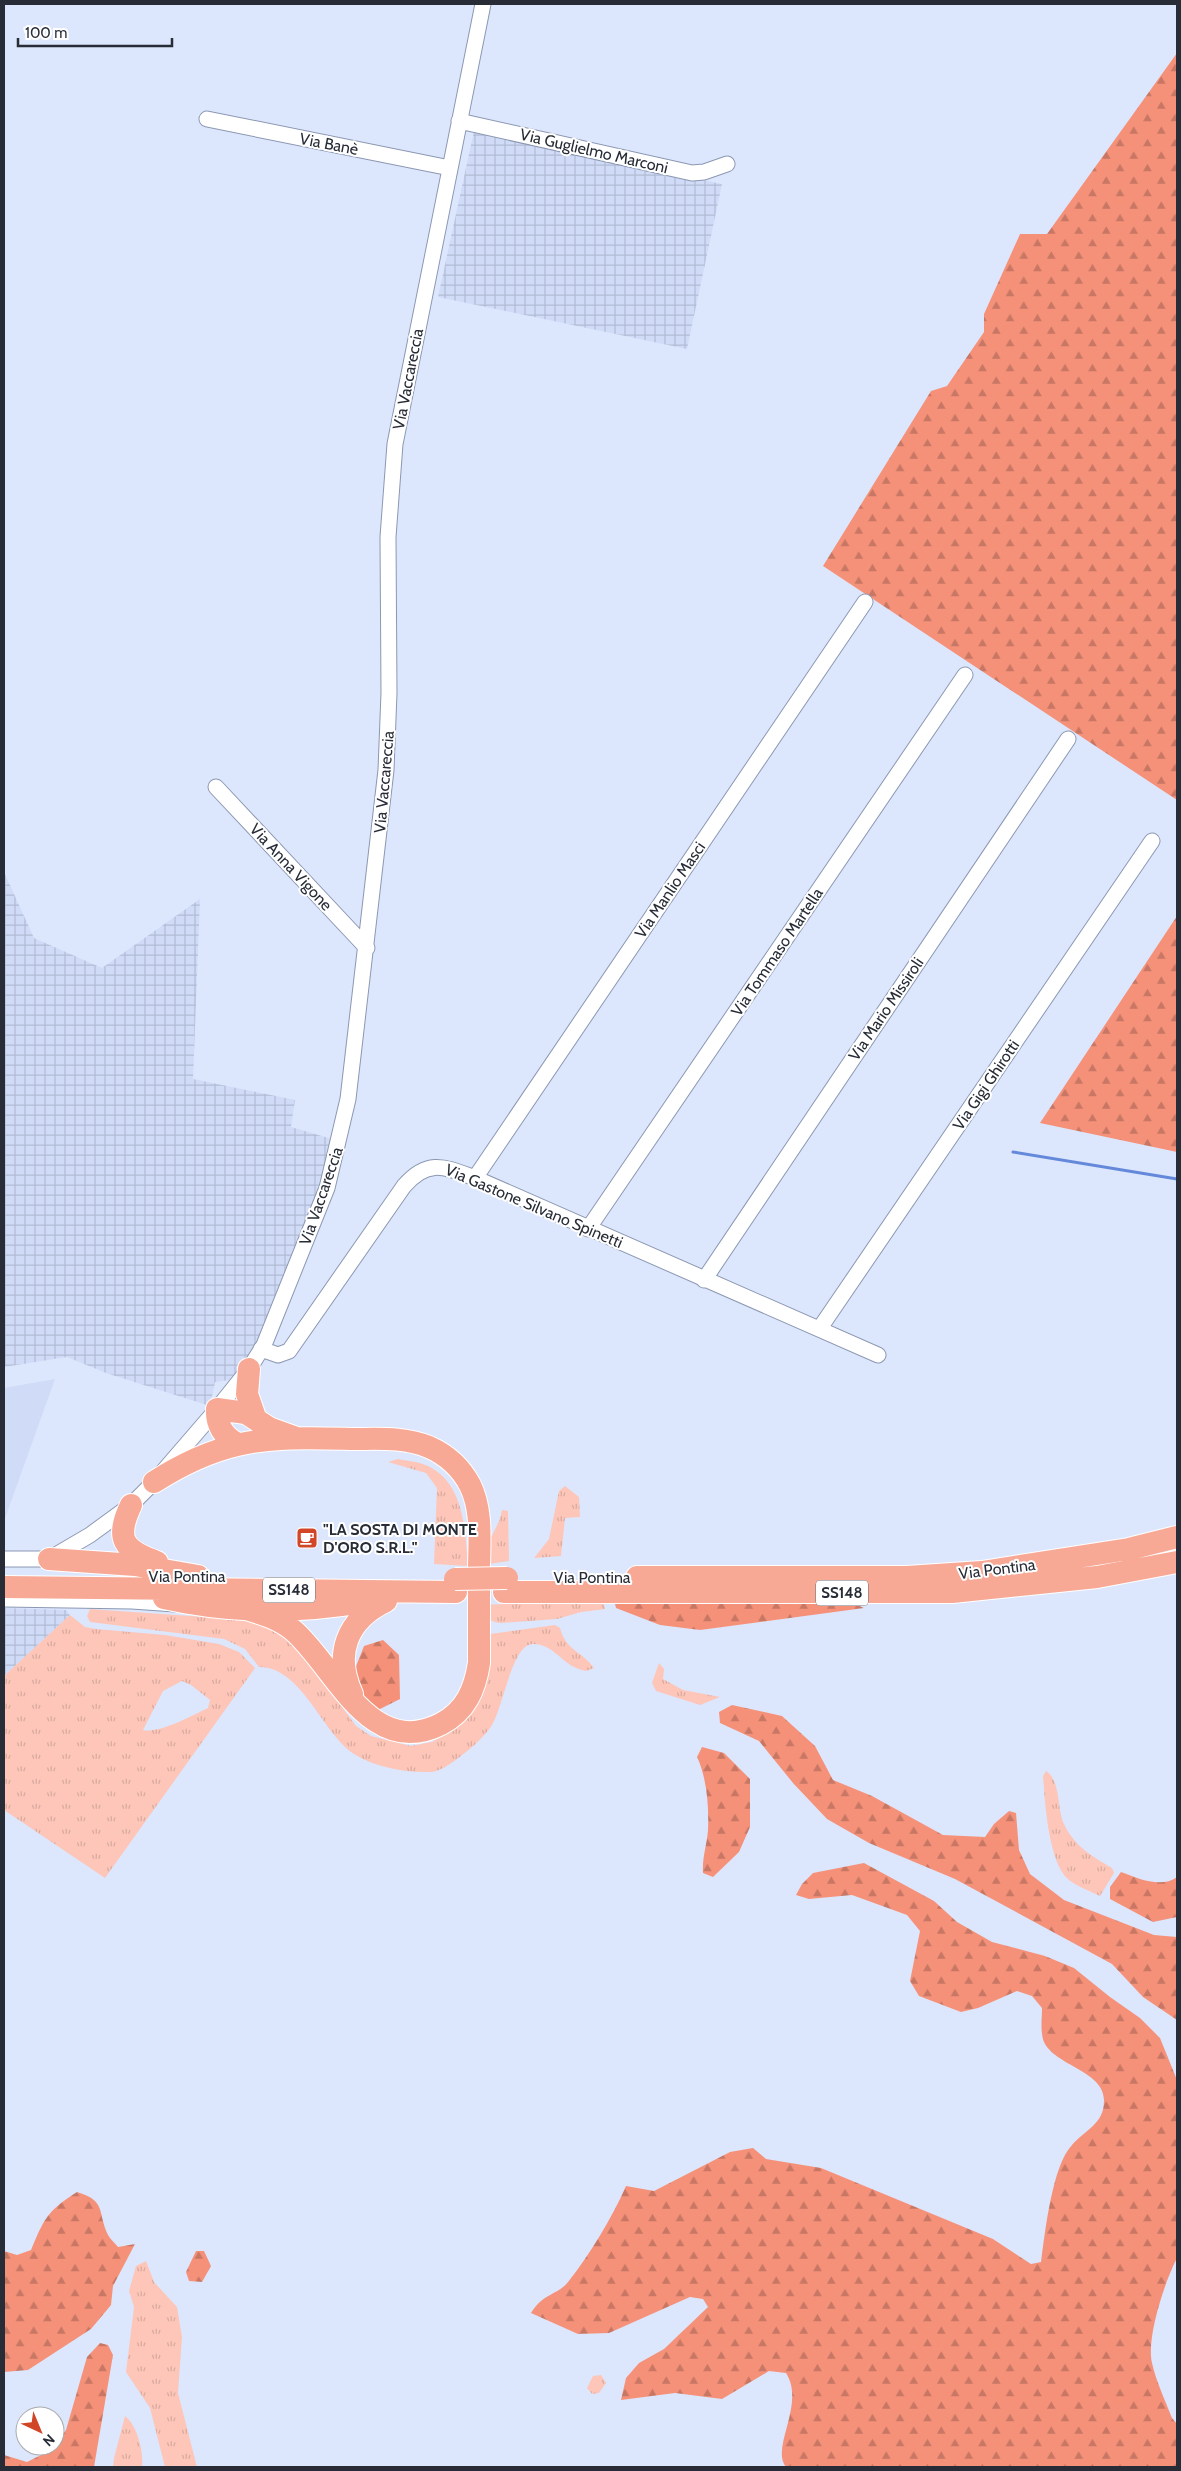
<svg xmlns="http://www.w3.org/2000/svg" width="1181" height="2471" viewBox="0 0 1181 2471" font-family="Cabin,sans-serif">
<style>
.built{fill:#cfdbf7}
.industrial{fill:url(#industrial-grid)}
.grass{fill:url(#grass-tufts);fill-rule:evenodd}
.forest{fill:url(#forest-firs)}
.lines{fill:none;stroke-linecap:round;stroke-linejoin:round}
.stream{stroke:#6589da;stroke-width:3}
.minor-casing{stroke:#8c98b2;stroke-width:17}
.highway-casing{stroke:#fff;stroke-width:24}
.minor{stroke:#fff;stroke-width:15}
.highway{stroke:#f7a996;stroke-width:22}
.highway-bridge-casing{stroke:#fff;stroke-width:24;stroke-linecap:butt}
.highway-bridge{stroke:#f7a996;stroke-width:22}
.labels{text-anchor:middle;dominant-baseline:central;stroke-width:4;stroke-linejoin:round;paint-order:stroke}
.shield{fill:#fff;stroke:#686b72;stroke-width:1}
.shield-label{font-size:15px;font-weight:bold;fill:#272c36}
.street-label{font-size:16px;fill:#272c36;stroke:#fff}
.poi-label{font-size:16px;font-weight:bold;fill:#272c36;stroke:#fff;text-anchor:start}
</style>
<defs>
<pattern id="industrial-grid" width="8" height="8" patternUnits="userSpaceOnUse" patternTransform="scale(1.25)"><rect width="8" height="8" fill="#cfdbf7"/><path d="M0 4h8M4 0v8" fill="none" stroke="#b2bcd4"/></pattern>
<pattern id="grass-tufts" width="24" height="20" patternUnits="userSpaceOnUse" patternTransform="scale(1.25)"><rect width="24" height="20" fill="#fdc6b8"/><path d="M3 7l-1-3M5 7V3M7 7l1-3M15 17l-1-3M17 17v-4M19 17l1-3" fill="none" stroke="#d9aa9f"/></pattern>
<pattern id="forest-firs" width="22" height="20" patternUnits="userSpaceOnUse" patternTransform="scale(1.25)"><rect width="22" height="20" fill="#f69179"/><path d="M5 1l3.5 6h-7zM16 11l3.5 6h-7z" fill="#c77764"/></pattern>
</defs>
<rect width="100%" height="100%" fill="#dce7fd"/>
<path class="built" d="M55,1379L4,1521V1388Z"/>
<path class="industrial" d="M474,131L722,184L687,349L438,297Z
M4,872L34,938L102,968L200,899L193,1079L295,1100L291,1127L332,1139L325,1173L257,1342L247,1363L229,1380L215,1382L210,1406L106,1373L67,1357L4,1367Z
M4,1608L66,1610L70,1615L4,1676Z"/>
<path class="grass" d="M398,1459C408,1461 420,1462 428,1466C465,1484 465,1531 468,1566L434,1564L437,1488L426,1473L388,1462Z
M565,1486L579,1497L580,1517L565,1518L561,1556L534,1558L549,1539L559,1491Z
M502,1510L508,1511L509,1561L489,1564C483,1537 498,1534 502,1510Z
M603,1600L605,1609L581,1612L557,1619L501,1623C488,1622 485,1616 480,1605Z
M90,1609L248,1620L264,1625L295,1643L356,1726L371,1736L411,1746L432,1742L451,1731L490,1634L555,1625L560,1628C566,1651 582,1651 594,1668L586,1671C581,1670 576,1668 572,1666C559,1658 550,1644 533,1644C511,1644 503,1712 490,1728C481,1740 469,1750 457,1759C450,1764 439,1772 430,1772C406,1773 374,1767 354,1754C321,1732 302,1667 259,1667L245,1649L224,1639L90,1622L87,1616Z
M70,1615L85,1627L96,1629L165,1635L219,1644L239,1652L255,1668L105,1878L4,1810V1676ZM182,1681L191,1685L210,1700L208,1708C193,1715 159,1734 143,1730L163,1691Z
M659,1663L664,1669L663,1679L683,1690L720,1697L700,1705L656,1691L652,1683Z
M1046,1771C1061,1780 1057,1810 1064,1824C1074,1846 1093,1857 1112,1868L1114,1873L1100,1896C1090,1891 1078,1887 1069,1880C1048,1863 1045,1801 1043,1776Z
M146,2261L154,2282L177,2307L182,2337L178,2393L197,2467H165L150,2408L126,2372L134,2307L129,2291L136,2266Z
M601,2375L606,2383L599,2393L592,2394L587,2388L593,2376Z
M125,2416C137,2425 144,2452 142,2467H113L114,2458Z"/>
<path class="forest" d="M1177,53V800L823,566L931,391L947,386L984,332V314L1020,234H1047Z
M1177,916V1152L1040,1123Z
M614,1600L853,1603L864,1608L700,1630L660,1625L616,1608Z
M383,1640L399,1655L400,1699L378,1710L366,1701L353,1674L364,1646Z
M732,1705L782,1716L815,1746L833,1780L872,1796L943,1835L985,1837L994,1824L1009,1811L1016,1813L1019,1850L1030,1874L1064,1900L1154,1935L1177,1937V2020L1143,1997L1112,1964L955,1879L869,1843L827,1819L793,1783L759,1741L720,1723L719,1712Z
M702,1747L724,1753L750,1779V1827L739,1852L713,1877L703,1873C702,1857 707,1845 708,1830C709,1807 707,1778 697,1757Z
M864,1863L934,1901L957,1922L992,1942L1045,1956L1074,1968L1110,1997L1140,2018L1160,2038L1177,2080V2258C1165,2281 1146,2338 1152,2363C1156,2381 1165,2400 1172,2418L1177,2424V2467H786C770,2448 806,2404 786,2373L769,2371L722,2399L675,2393L621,2400L626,2378L639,2363L664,2349L708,2307L703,2299L690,2297L609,2333L578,2334L531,2313C543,2293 558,2295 568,2282C590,2254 612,2218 626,2186L654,2191L730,2152L753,2148L766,2159L821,2168L993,2239L1031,2264L1041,2262C1045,2233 1052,2166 1072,2145C1085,2130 1104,2124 1104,2101C1105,2071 1055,2066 1044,2042C1040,2032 1042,2019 1042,2008L1032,1996L1017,1991L978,2008L961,2012L919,1996L910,1981L920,1931L907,1915L852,1895L809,1899L796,1895L802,1884L813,1873Z
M1121,1872C1137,1878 1161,1889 1177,1877V1917L1153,1922L1110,1899V1887Z
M77,2192C107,2201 97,2212 108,2235C110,2239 115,2243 118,2247L135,2244L113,2286L111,2305L91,2329L28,2370L4,2372V2251L17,2255L31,2250C44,2219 47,2211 77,2192Z
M196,2251H204L211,2266L202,2282L189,2281L186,2272Z
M100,2343L108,2345L113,2355L94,2467H4V2455L27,2462L51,2450L66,2430L87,2357Z"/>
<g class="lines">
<path class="stream" d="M1013,1152L1177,1179"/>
<g class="minor-casing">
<path id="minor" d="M207,119L450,168
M459,121L692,173L704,172L727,164
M216,787L367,948
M475,1178L865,602
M588,1229L965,675
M704,1280L1068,739
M820,1328L1152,841
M261,1349L278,1355L289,1351L404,1186C428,1158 445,1167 475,1178L878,1355
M4,1559H49L90,1535L131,1505L154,1482L217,1409L249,1369L264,1345L327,1188L348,1099L386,770L389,693L388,537L395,444L483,4
M4,1599L132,1601L175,1604"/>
</g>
<g class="highway-casing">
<path id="highway" d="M249,1369L247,1394L255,1417
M238,1444C224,1437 216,1425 217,1409L246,1413L269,1428L294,1437
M154,1482C179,1466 207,1452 237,1445C275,1436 315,1438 354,1439C379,1439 405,1437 429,1447C447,1455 461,1468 470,1485C483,1511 479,1543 479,1571C479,1602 479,1632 479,1663C475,1689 466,1711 441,1724C370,1760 335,1667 294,1631C280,1619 263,1614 246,1609
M131,1505C115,1539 123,1550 157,1562
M49,1559L135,1565L198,1576
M637,1577H907L982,1572L1129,1549L1177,1537
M4,1587L456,1592
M504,1592H952L1097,1577L1177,1562
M164,1598C230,1613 301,1613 368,1601
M352,1694C334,1655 346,1620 386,1601"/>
</g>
<use href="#minor" class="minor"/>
<use href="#highway" class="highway"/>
<g class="highway-bridge-casing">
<path id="highway-bridge" d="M455,1579L507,1578"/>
</g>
<use href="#highway-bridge" class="highway-bridge"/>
</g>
<defs>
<g id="cafe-square" transform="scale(1.125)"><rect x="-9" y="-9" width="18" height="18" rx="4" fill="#d04626" stroke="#fff"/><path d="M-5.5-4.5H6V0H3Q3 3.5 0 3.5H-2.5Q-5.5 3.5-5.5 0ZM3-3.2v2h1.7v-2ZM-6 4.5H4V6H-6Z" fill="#fff"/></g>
</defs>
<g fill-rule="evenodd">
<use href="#cafe-square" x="307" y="1538"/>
</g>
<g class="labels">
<g class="shield">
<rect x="263" y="1577.5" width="52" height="25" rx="4"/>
<rect x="816" y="1580.5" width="52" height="25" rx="4"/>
</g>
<g class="shield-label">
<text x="289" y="1590">SS148</text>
<text x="842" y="1593">SS148</text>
</g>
<g class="street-label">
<text transform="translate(329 144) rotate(11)">Via Banè</text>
<text transform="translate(594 151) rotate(13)">Via Guglielmo Marconi</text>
<text transform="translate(408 379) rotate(-79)">Via Vaccareccia</text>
<text transform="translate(384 782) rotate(-85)">Via Vaccareccia</text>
<text transform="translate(291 867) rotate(47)">Via Anna Vigone</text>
<text transform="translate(670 890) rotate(-56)">Via Manlio Masci</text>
<text transform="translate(777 952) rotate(-56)">Via Tommaso Martella</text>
<text transform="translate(886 1009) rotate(-56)">Via Mario Missiroli</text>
<text transform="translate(986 1085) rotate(-56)">Via Gigi Ghirotti</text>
<text transform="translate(321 1196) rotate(-71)">Via Vaccareccia</text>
<text transform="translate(534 1206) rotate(23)">Via Gastone Silvano Spinetti</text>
<text transform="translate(997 1569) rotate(-7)">Via Pontina</text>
<text x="187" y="1576">Via Pontina</text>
<text x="592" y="1577">Via Pontina</text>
</g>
<g class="poi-label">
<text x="323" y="1529">"LA SOSTA DI MONTE<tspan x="323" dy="18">D'ORO S.R.L."</tspan></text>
</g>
</g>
<rect width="1181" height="2471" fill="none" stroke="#272c36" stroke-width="10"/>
<g transform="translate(40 2431) rotate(136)"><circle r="24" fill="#ffffff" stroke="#a9abaf"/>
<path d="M0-4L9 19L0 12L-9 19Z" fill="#d04626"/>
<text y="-8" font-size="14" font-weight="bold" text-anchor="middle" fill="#272c36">N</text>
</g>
<path d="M18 38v8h154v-8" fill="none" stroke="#272c36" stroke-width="2.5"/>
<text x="25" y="38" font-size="15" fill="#272c36" stroke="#ffffff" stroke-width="4" paint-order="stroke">100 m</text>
</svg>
